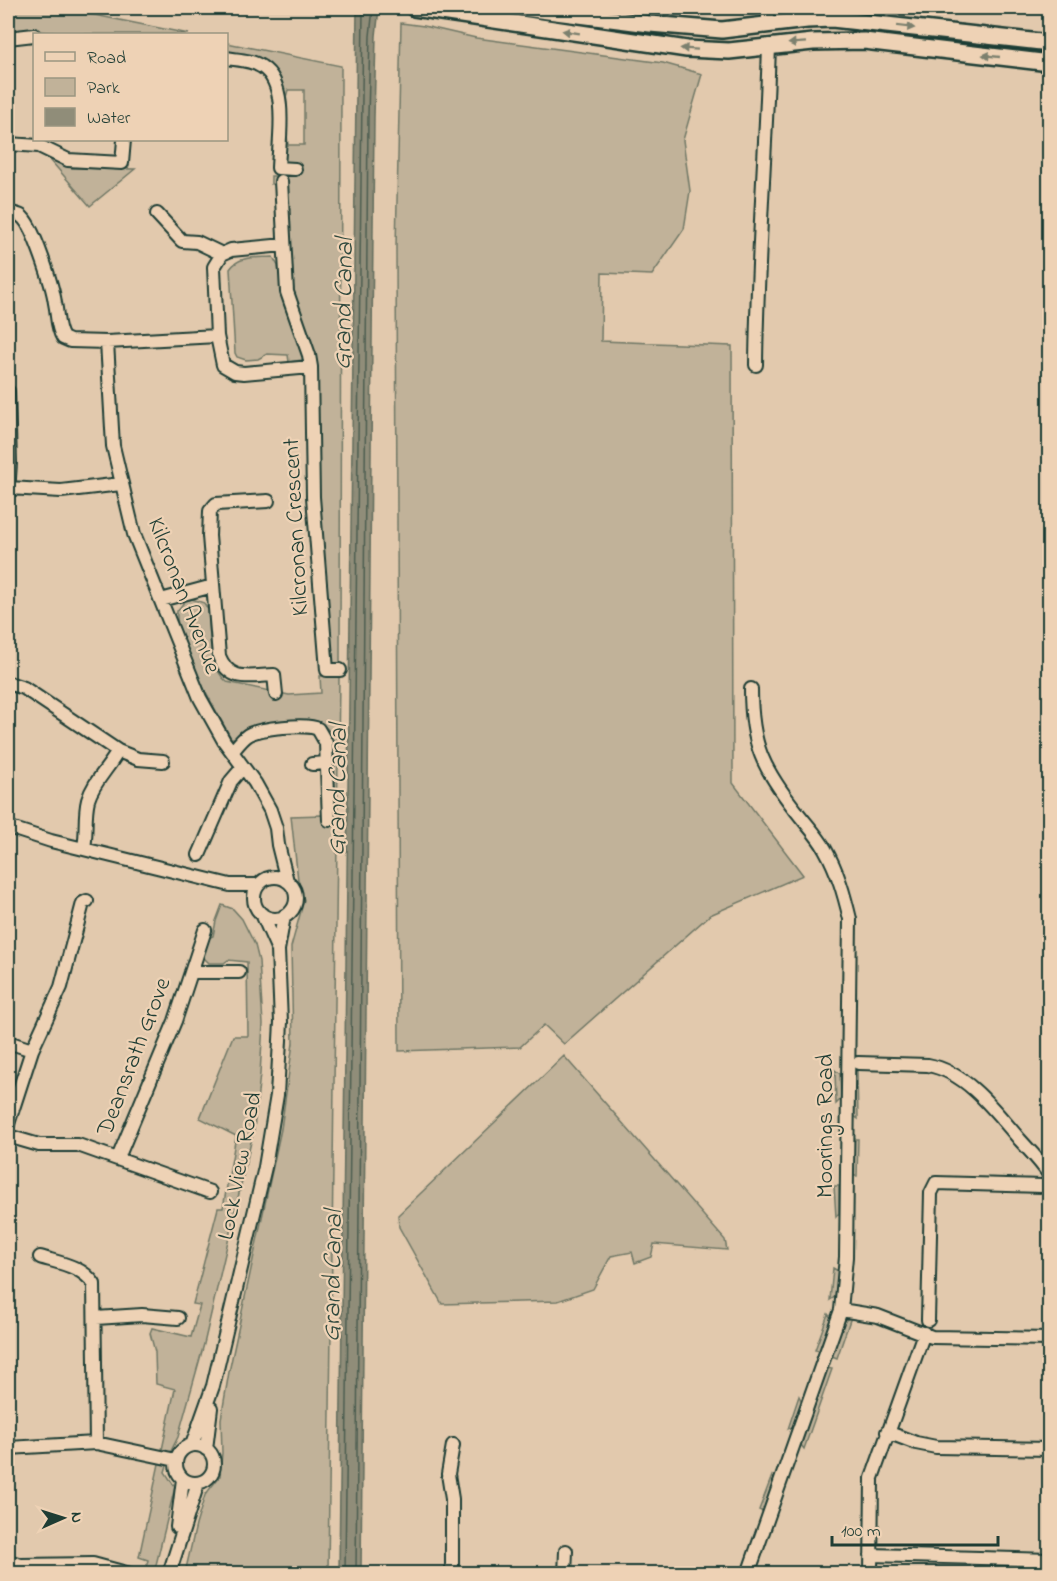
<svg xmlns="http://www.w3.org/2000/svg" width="1057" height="1581" viewBox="0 0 1057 1581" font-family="'Indie Flower',sans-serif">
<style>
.green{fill:#c1b299;stroke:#707866;stroke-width:1.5}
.water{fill:#908d79;stroke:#636d5d;stroke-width:1.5}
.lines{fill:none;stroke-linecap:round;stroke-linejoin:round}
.shore{stroke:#4c5d50;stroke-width:1.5}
.minor-casing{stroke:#1f3d34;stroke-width:16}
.major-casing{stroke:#1f3d34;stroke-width:20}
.minor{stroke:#eed2b5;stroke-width:12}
.major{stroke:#eed2b5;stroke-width:15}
.oneway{fill:#7c806e}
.labels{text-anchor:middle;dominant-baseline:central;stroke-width:4.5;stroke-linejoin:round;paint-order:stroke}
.street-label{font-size:24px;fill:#1f3d34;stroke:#eed2b5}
.water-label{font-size:26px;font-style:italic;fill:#30493e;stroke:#eed2b5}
</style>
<rect width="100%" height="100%" fill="#e2c9ad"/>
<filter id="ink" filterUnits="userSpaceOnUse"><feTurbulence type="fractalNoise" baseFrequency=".0167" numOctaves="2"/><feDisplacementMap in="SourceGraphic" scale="12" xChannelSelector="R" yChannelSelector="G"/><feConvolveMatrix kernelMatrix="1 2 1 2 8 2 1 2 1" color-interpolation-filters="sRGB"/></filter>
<g filter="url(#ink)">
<path class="green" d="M25,8L70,10L189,34H78L37,31L8,35V14L12,10Z
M401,23L424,26L476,38L663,63L702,74L683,140L690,191L684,229L652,275L602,273L601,341L732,346L733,783L803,875L710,915L564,1044L544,1025L520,1047L399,1051L396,247Z
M227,43L341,66L340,665L329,662L316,498L318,373L294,294L285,184H271V176H294V165L287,163L283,158L284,135H287L288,145H304V90H288L286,97C277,60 260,58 227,53Z
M45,154L72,168L135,169L90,206Z
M273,257L278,266L284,305L304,356L302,360L289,362L288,355L267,354L258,359L246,360L237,357L235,353L230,269C239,255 257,258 273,257Z
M192,599L204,603L208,610C211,634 207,665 227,682L289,695L321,693L320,676H339L328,1573H185L196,1525L205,1495L220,1476L222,1453L221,1419L229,1372L281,1129L293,1043L291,947L304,900L298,880L291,816L322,815L327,824L336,820L333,741C331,734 327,726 319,722C311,719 256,724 247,728C243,730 240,734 236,738H231C216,711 174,639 177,611L185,601Z
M222,905L233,909L242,919L255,945L259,961L263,1024L260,1074L254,1129L204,1344L178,1437L172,1449L165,1472L175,1487L154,1573H145L148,1560L139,1557L175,1389L156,1384L155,1352L150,1333L152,1328L191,1337L200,1305L193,1304L218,1208H223L236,1136L200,1118L233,1036H248L247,962L228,960L224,963H209L203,957L206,939L213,936L216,921Z
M564,1056L725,1240L727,1250L654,1244L651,1257L635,1263L632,1252L611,1256L593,1289L558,1301L442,1304L399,1227L398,1215Z
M835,1070L840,1074L841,1099L836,1104Z
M857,1070L858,1119L853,1115V1073Z
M856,1139H858L857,1176H852V1142Z
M834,1186H839V1213L836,1217Z
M833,1268L838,1271L836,1296L830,1300Z
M828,1314L831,1318L820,1351L815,1350Z
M851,1317L837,1358L832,1356L844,1321Z
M827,1368L832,1369L804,1449L801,1445Z
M799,1396L802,1402L794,1426L788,1429Z
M772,1476L775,1481L764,1512L759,1510Z
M91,1567L110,1574H8V1569Z"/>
<path class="water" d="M357,8H379L376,36L374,117L361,1573L339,1574Z"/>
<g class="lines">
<path class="shore" d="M345,1574L363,8
M356,1574L368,117L370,36L373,8"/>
<g class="minor-casing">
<path id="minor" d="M768,8V24
M8,38L34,35
M226,58C239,60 252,60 262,67C289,84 279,140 278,168L295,169
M8,144L39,146L68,160L122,163L124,140
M281,181L287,292L309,355L311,367L313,497L327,670H340
M8,212C11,213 18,214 21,216C33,224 53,287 55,303C58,316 56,326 63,338L70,341L107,342L217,336
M157,214L182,241L197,242L222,254L231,250L284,245
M222,254L214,267L217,336L223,365L235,372L244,373L311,367
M107,342L113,446L134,534L200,698L224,741L255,783L270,810L276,828L278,845L287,881
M756,365C757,258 766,152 769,45
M8,391L10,463L8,493
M9,488L61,491L121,484
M268,501L216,504L210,511L209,536L219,656C230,683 249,676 274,675L276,694
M161,600L213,586
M8,683L24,688L118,751L138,759L163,761
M232,752C237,746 242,739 248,735C259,728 308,723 318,729L326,743L329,820
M312,764L327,763
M8,827L51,841L230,885H258
M84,848C87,833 84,815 88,800C93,782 109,768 118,751
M199,855L231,781L243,767
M254 898a21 21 0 1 1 42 0a21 21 0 1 1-42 0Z
M262,914L278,950
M191,972H239
M8,1042L32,1050
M858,1063L928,1065C967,1072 996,1112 1020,1140C1030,1151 1042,1163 1050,1176
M8,1124L32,1050L61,987L83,903L87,901
M8,1136L39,1145H78L210,1192
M118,1158L175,1021L205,930
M40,1257C59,1263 82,1266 94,1284L96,1443
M841,1310L878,1316L932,1337L1050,1339
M96,1318L142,1315L178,1318
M928,1320L931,1193L936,1183L1042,1186L1050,1184
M887,1432L916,1443L936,1447L1050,1449
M192,1445L213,1386L265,1167L277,1095L281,1022L278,950L284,916
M176 1464a19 19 0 1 1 38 0a19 19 0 1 1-38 0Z
M8,1448L96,1443L176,1460
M206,1449L211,1408
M177,1527L183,1479
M871,1555L1049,1560
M8,1561L21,1565L93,1564L130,1574
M169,1574L198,1483
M452,1574V1499L448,1474L453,1445
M565,1574L566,1551
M748,1574L841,1310L846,1257L850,919C844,894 838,872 825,849C818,836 806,824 797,812C763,769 751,745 751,689
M871,1574L872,1478L924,1333"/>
</g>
<g class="major-casing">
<path id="major" d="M414,8L687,49L729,51L813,42L864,41L1050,63
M524,8L650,24L722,30L807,20L832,19L1050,43"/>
</g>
<use href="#minor" class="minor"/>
<use href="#major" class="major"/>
</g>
<defs><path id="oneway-solid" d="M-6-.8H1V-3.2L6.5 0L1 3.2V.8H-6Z" transform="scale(1.5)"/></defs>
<g class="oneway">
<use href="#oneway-solid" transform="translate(906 27) rotate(7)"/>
<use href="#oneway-solid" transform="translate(571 32) rotate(-171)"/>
<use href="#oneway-solid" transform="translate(797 43) rotate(176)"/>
<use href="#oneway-solid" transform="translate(689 49) rotate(-176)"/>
<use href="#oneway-solid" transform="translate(991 56) rotate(-174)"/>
</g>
</g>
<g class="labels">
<g class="street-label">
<text transform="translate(297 527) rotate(-93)">Kilcronan Crescent</text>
<text transform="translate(183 596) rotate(69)">Kilcronan Avenue</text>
<text transform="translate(135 1057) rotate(-69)">Deansrath Grove</text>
<text transform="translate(826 1126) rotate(-90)">Moorings Road</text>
<text transform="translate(241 1166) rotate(-79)">Lock View Road</text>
</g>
<g class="water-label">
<text transform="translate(345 304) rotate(-89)">Grand Canal</text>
<text transform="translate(339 790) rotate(-89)">Grand Canal</text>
<text transform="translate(334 1276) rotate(-89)">Grand Canal</text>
</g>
</g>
<rect width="1057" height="1581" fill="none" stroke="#eed2b5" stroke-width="30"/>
<rect x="15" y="15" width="1027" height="1551" fill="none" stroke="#1f3d34" stroke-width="2" filter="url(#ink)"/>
<rect x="33" y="33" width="195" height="108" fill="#eed2b5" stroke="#9b9681" stroke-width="1.5"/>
<rect x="45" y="52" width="30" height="9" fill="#eed2b5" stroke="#9b9681" stroke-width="1.5"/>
<text x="87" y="63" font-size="18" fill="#1f3d34">Road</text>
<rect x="45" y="78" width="30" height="18" fill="#c1b299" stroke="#9b9681" stroke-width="1.5"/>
<text x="87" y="93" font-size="18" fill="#1f3d34">Park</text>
<rect x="45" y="108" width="30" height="18" fill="#908d79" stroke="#9b9681" stroke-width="1.5"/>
<text x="87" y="123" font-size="18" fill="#1f3d34">Water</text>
<g transform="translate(63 1518) rotate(87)" stroke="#eed2b5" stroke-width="4.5" paint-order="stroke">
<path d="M0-4.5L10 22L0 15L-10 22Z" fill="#1f3d34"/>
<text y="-9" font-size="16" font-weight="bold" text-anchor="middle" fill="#1f3d34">N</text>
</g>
<path d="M832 1536v9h166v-9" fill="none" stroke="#1f3d34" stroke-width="3"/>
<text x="841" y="1536" font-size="18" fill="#1f3d34" stroke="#eed2b5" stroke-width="4.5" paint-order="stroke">100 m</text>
</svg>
